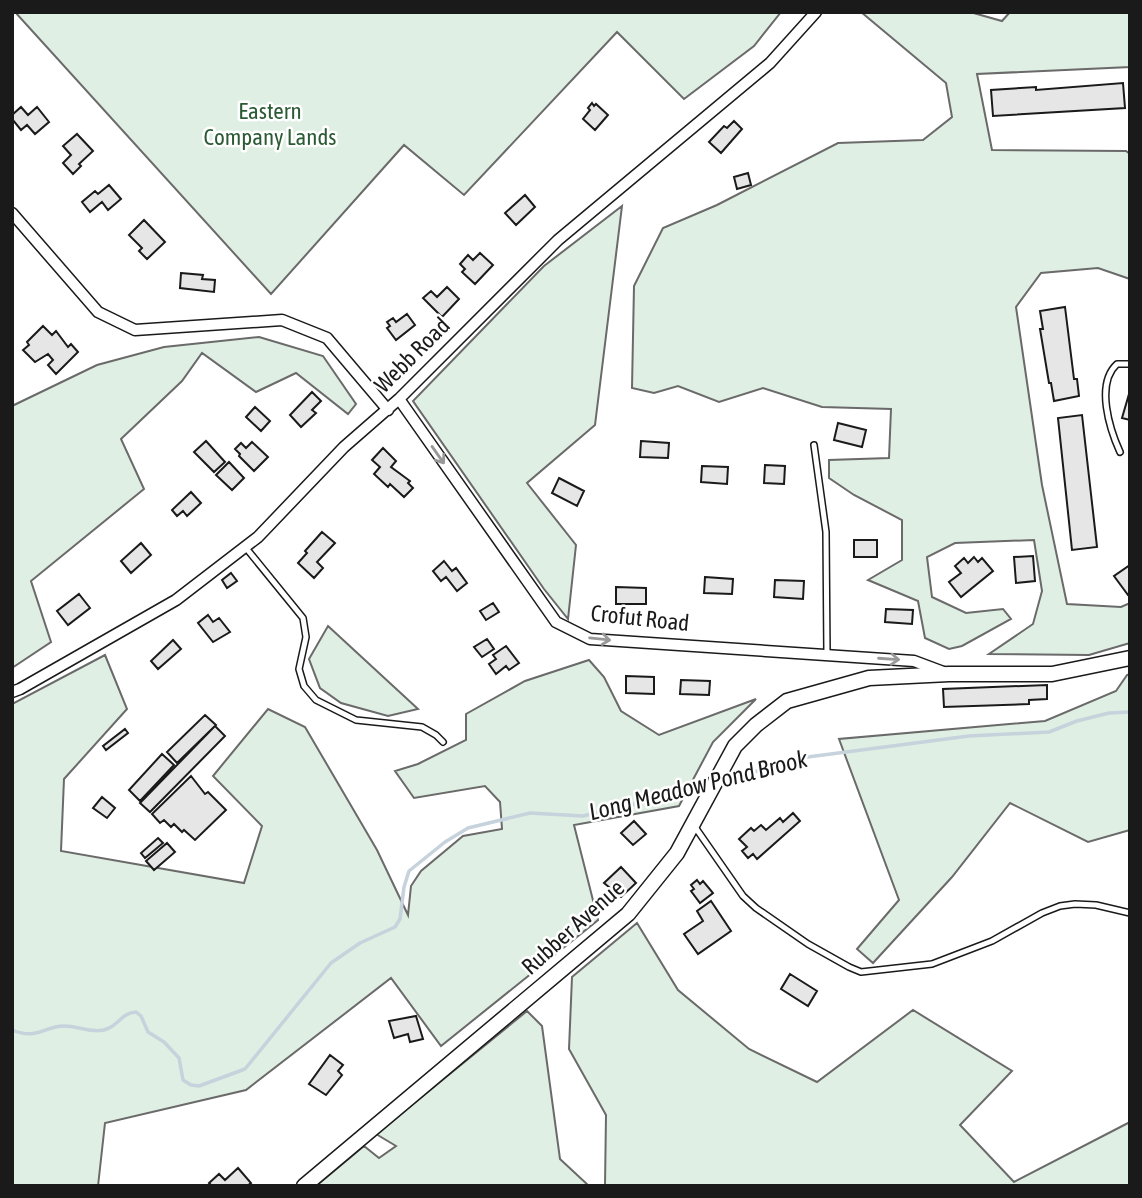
<svg xmlns="http://www.w3.org/2000/svg" width="1142" height="1198" viewBox="0 0 1142 1198" font-family="'Asap Condensed',sans-serif">
<style>
.green{fill:#e0efe3;stroke:#6a6a6a;stroke-width:2}
.lines{fill:none;stroke-linecap:round;stroke-linejoin:round}
.stream{stroke:#c6d2dc;stroke-width:3.5}
.building{fill:#e6e6e6;stroke:#1a1a1a;stroke-width:2}
.service-casing{stroke:#1a1a1a;stroke-width:8}
.minor-casing{stroke:#1a1a1a;stroke-width:13}
.tertiary-casing{stroke:#1a1a1a;stroke-width:17}
.service{stroke:#fff;stroke-width:5}
.minor{stroke:#fff;stroke-width:10}
.tertiary{stroke:#fff;stroke-width:14}
.oneway{stroke:#989898}
.labels{text-anchor:middle;dominant-baseline:central;stroke-width:5;stroke-linejoin:round;paint-order:stroke}
.park-label{font-size:23px;fill:#2b5a34;stroke:#fff}
.street-label{font-size:23px;fill:#1a1a1a;stroke:#fff}
.water-label{font-size:24px;font-style:italic;fill:#1a1a1a;stroke:#fff}
</style>
<rect width="100%" height="100%" fill="#fff"/>
<path class="green" d="M15,12H781L754,46L684,99L617,32L464,195L404,145L271,294Z
M861,12H970L1002,21L1010,12H1130V67L977,74L992,150L1126,151L1130,154V279L1098,268L1041,273L1016,307L1042,485L1067,604L1121,607L1130,603V643L1089,655L989,654L1033,624L1042,591L1034,540L955,543L927,557L932,597L966,613L1003,609L1011,619L962,646L949,649L925,638L918,601L868,580L902,560V520L854,495L829,478V460L889,458L891,409L822,407L763,388L719,402L678,386L654,393L632,388L634,286L663,228L717,205L838,143L923,140L952,117L946,83Z
M622,206L595,425L527,483L576,545L568,619L544,589L413,401L544,266Z
M259,337L323,356L356,404L348,414L296,373L256,392L202,353L182,381L121,439L144,489L31,581L51,642L12,668V406L97,365L164,347Z
M328,626L418,709L388,716L341,703L320,688L309,659Z
M105,655L127,709L64,779L61,851L244,883L262,826L213,776L268,709L305,727L377,850L408,915L411,886L421,871L463,836L502,829L500,802L485,786L414,798L395,771L418,764L466,740V714L525,681L589,660L604,677L621,711L659,735L756,699L713,742L679,806L574,825L598,920L441,1046L391,978L246,1090L105,1123L98,1186H12V704Z
M1130,674V830L1088,842L1010,803L952,877L873,963L857,949L899,900L839,739L1045,721L1116,691L1127,675Z
M637,923L678,990L749,1049L817,1082L913,1010L1012,1071L960,1125L1014,1182L1130,1122V1186H605L606,1115L569,1049L572,977Z
M527,1011L542,1026L560,1159L589,1186H316L364,1146L379,1158L396,1146L376,1134Z"/>
<g class="lines">
<path class="stream" d="M720,782L800,758L969,736L1049,732L1077,721L1109,713L1130,712
M12,1030C39,1041 45,1025 65,1026C78,1026 97,1035 109,1028C120,1023 122,1013 136,1012L141,1016L148,1032L164,1042L179,1058L183,1080L191,1085L199,1086L245,1069L331,963L360,943L395,927L400,919L404,887L409,871L445,842L468,828L530,813L583,816L707,787"/>
</g>
<path class="building" d="M1123,83L1125,108L993,116L991,90L1036,87V90Z
M592,103L594,106L596,104L608,115L595,130L583,119L590,110L588,108Z
M21,107L28,115L37,107L49,122L35,134L27,125L21,130L12,119V115Z
M734,121L742,129L721,153L709,142L724,126L727,128Z
M77,134L93,151L79,164L81,166L73,174L63,163L71,155L63,146Z
M748,173L751,185L737,189L734,177Z
M109,185L121,199L108,210L102,202L90,212L82,202L95,191L98,194Z
M525,195L535,207L516,225L505,213Z
M144,220L165,242L147,259L139,251L142,248L129,235Z
M480,253L493,265L475,284L462,272L465,269L460,264L468,255L473,260Z
M181,273L203,275L202,279L215,280L214,292L180,288Z
M447,287L459,299L442,317L423,298L431,291L437,297Z
M1065,307L1074,379H1077L1079,396L1054,401L1051,383H1049L1040,329H1043L1040,311Z
M407,314L415,325L396,340L387,328L390,326L387,322L393,318L396,322Z
M43,326L52,335L56,331L68,347L71,344L78,352L56,374L48,365L53,360L48,354L35,362L23,350L29,345L27,342Z
M312,392L321,401L312,410L316,413L301,427L290,415Z
M1129,394H1130V420L1122,418Z
M255,407L270,421L261,431L246,417Z
M1082,415L1097,547L1072,550L1058,418Z
M838,423L866,430L862,447L834,440Z
M206,441L225,462L214,472L194,452Z
M641,441L669,443L668,458L640,457Z
M252,442L268,457L254,471L239,456L240,454L235,449L241,443L246,448Z
M383,448L396,461L391,467L410,481L408,483L413,488L404,497L390,484L388,487L374,474L380,467L372,460Z
M229,462L244,478L232,490L216,475Z
M765,465L785,466L784,484L764,483Z
M702,466L728,467L727,484L701,482Z
M559,478L584,491L577,506L552,493Z
M191,492L201,503L187,516L183,511L177,516L172,510Z
M322,532L335,543L317,562L323,568L314,578L298,563L307,553L305,551Z
M854,540H877V557H854Z
M141,543L151,555L131,573L121,561Z
M1033,556L1035,581L1016,583L1014,557Z
M974,557L978,562L982,558L993,571L961,597L949,582L961,573L955,566L964,558L968,563Z
M444,561L452,571L456,568L467,583L457,591L446,577L441,581L433,571Z
M1130,565V594L1128,595L1114,576Z
M231,573L237,581L227,588L222,580Z
M705,577L733,579L732,594L704,593Z
M775,580L804,581L803,599L774,597Z
M616,587L646,588V604H616Z
M79,594L90,608L68,625L57,611Z
M493,603L499,612L486,620L480,611Z
M886,609L913,610L912,624L885,622Z
M208,615L213,622L219,618L230,632L213,642L198,623Z
M487,639L494,649L482,657L474,647Z
M173,640L181,649L158,669L151,661Z
M506,646L519,663L509,670L506,666L496,674L489,664L496,659L493,655Z
M626,676L654,677V694L626,693Z
M681,680L710,681L709,695L680,694Z
M1047,685V699L1029,700V704L944,707L943,689Z
M205,715L216,725L177,763L167,752Z
M215,726L225,736L150,812L140,803Z
M125,729L128,733L106,750L103,746Z
M162,754L174,765L140,801L129,790Z
M191,776L205,794L208,792L226,810L195,840L184,830L182,832L174,824L171,827L164,820L160,823L152,814Z
M102,797L115,808L107,818L93,808Z
M793,813L800,821L757,859L753,854L748,858L742,851L747,847L739,839L751,828L754,831L761,825L766,830L780,818L783,822Z
M634,821L646,834L633,845L621,833Z
M158,838L163,843L145,858L141,853Z
M167,843L175,852L154,870L146,861Z
M621,867L636,883L621,897L604,883Z
M697,880L700,884L703,881L713,893L700,903L691,891L694,889L691,885Z
M711,901L731,931L698,954L684,934L703,921L697,911Z
M790,974L817,991L808,1006L781,989Z
M416,1016L423,1039L410,1042L408,1034L394,1038L389,1021Z
M330,1055L343,1065L338,1071L342,1075L326,1095L309,1084Z
M238,1168L251,1183L247,1186H212L209,1183L219,1174L225,1180Z"/>
<g class="lines">
<g class="service-casing">
<path id="service" d="M814,445L826,532L827,655
M1120,452C1110,430 1095,384 1117,364H1130
M246,548L303,618L306,637L299,669L304,686L316,700L356,720L422,727L436,735L443,742
M695,827L743,896L756,908L808,944L849,967L861,972L932,964L992,941L1042,913L1060,906L1075,904L1096,905L1130,913"/>
</g>
<g class="minor-casing">
<path id="minor" d="M12,213L98,312L135,330L282,320L327,338L388,410
M399,399L556,622L590,639L914,661L946,673
M12,692L20,689L176,600L258,537L344,447L399,399L558,240L770,63L816,12"/>
</g>
<g class="tertiary-casing">
<path id="tertiary" d="M304,1186L628,914L677,853L735,746L756,725L787,701L869,678L949,674H1052L1130,658"/>
</g>
<use href="#service" class="service"/>
<use href="#minor" class="minor"/>
<use href="#tertiary" class="tertiary"/>
</g>
<defs><path id="oneway-shaft" d="M-6 0H5M1.5-3L5.5 0L1.5 3" fill="none" stroke-width="1.6" stroke-linecap="round" stroke-linejoin="round" transform="scale(1.75)"/></defs>
<g class="oneway">
<use href="#oneway-shaft" transform="translate(438 455) rotate(55)"/>
<use href="#oneway-shaft" transform="translate(600 639) rotate(6)"/>
<use href="#oneway-shaft" transform="translate(889 659) rotate(4)"/>
</g>
<g class="labels">
<g class="park-label">
<text x="270" y="111">Eastern<tspan x="270" dy="26">Company Lands</tspan></text>
</g>
<g class="street-label">
<text transform="translate(412 355) rotate(-45)">Webb Road</text>
<text transform="translate(640 618) rotate(6)">Crofut Road</text>
<text transform="translate(573 927) rotate(-42)">Rubber Avenue</text>
</g>
<g class="water-label">
<text transform="translate(698 785) rotate(-14)">Long Meadow Pond Brook</text>
</g>
</g>
<rect width="1142" height="1198" fill="none" stroke="#1a1a1a" stroke-width="28"/>
</svg>
